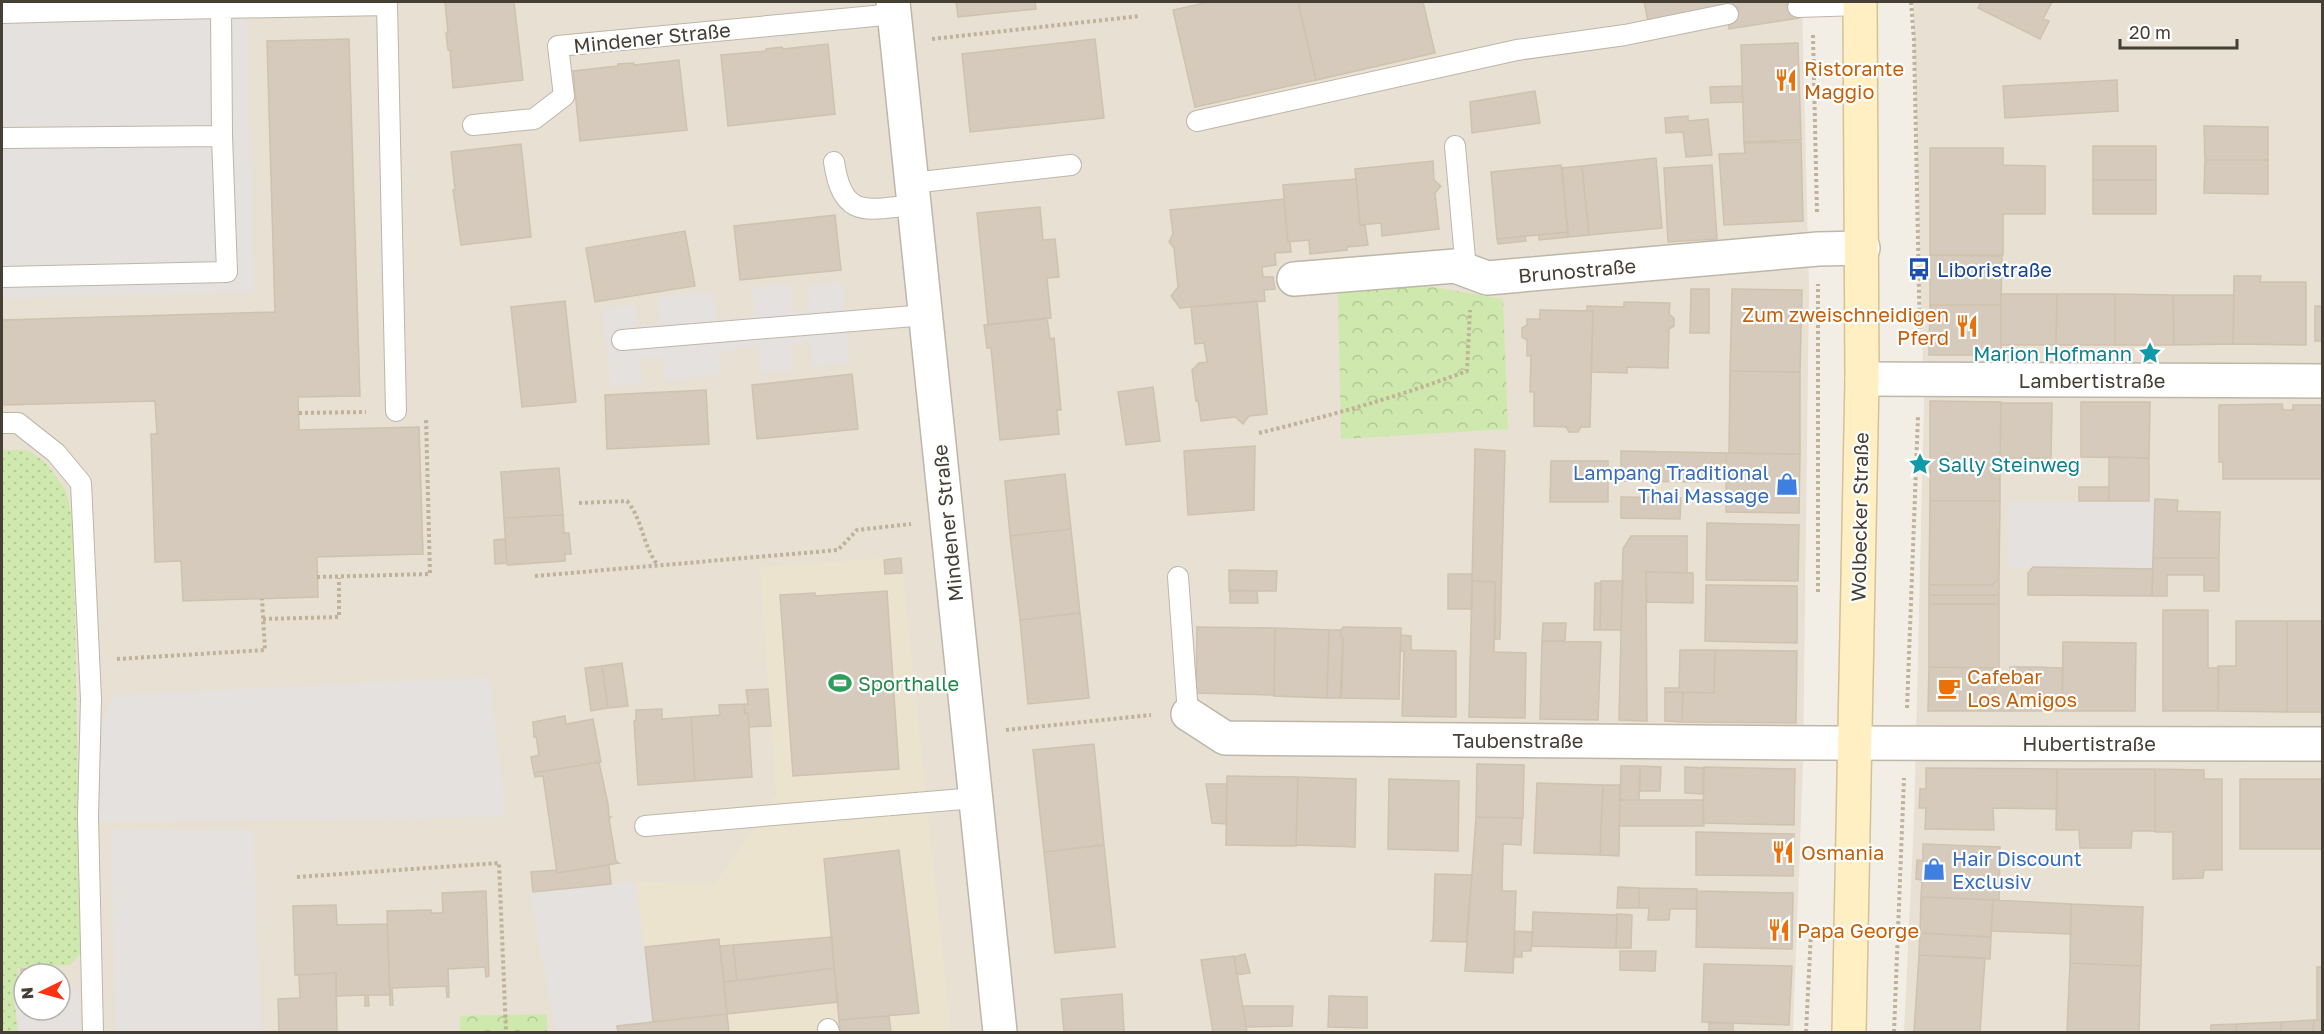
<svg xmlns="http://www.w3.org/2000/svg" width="2324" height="1034" viewBox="0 0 2324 1034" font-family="'Golos Text',sans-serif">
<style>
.residential{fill:#e7e0d3;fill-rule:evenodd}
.education{fill:#ece3cf}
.grass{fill:url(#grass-dots)}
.park{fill:url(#park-crowns)}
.parking{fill:#e4e1de}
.building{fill:#d5cabb;stroke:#cfc2ae;stroke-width:1.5}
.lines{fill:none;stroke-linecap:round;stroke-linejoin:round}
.service-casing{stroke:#beb6a8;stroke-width:22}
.minor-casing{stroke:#beb6a8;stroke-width:36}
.secondary-casing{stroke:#d4c294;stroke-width:36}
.path{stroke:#c0b299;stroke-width:4;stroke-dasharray:3 3;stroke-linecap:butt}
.service{stroke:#fff;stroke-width:20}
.minor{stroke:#fff;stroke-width:33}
.secondary{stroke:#ffefc3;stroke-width:33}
.labels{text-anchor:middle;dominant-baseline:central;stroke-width:4.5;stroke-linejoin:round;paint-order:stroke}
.street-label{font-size:20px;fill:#453f35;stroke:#fff}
.food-label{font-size:20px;fill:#c56008;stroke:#fff;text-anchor:start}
.transit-label{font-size:20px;fill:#164399;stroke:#fff;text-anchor:start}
.culture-label{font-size:20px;fill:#0d838f;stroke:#fff;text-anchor:end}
.shop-label{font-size:20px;fill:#366cbe;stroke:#fff;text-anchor:end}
.leisure-label{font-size:20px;fill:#27864d;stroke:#fff;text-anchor:start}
</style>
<defs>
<pattern id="grass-dots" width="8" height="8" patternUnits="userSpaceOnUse" patternTransform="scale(1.5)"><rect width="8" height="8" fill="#cfe8ad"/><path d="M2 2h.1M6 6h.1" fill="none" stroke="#b3c895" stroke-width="1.8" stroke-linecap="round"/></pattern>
<pattern id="park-crowns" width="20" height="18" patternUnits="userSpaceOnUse" patternTransform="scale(1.5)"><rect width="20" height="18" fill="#cfe8ad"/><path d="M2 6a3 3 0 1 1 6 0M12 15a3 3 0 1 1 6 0" fill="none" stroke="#b3c895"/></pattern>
</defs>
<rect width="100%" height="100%" fill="#f3eee5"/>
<path class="residential" d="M2,2H1802L1809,289L1803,765L1793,1032H2ZM24,974H60V1010H24Z
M1913,2H2322V1032H1904L1914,819L1924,402Z"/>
<path class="education" d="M901,557L951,1032H556L530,892L636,882L715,884L776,795L760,567Z"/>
<path class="grass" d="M2,450H27L45,462L65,489L73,520L81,953L70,965L18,968V989H24V994L14,996L18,1032H2Z"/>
<path class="park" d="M1416,284L1503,299L1508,429L1341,439L1338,292Z
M547,1014V1032H460V1016Z"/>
<path class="parking" d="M2,2H246L254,292L2,299Z
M842,282L850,363L813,366L811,343L791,345L793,370L761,373L758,346L718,351L721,375L665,381L663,357L640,359L642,384L611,387L603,308L635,305L637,326L660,324L657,297L713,291L716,320L754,316L752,287L790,283L793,311L810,309L808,285Z
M2155,499L2153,569L2008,568V501H2149Z
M489,677L506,817L98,822L96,737L114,695Z
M253,829L261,1032H116L111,830Z
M636,882L653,1022L617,1027L618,1032H556L530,892Z
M78,988L80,1032H18L14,995L24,994V1010H60V990Z"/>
<path class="building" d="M445,2H514L523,80L453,88L450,50H448L446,33H448Z
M956,2H1035L1036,9L958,17Z
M1209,2H1298L1316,80L1195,107L1173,10Z
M1298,2H1423L1435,53L1316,80Z
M1644,2H1798L1799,18L1729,29L1728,14L1648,21Z
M1981,2H2052L2043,19L2049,21L2040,39L1978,8Z
M349,39L360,396L298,397L299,430L419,427L423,554L317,557L318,597L183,601L181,561L155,562L151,434H157L155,401L2,405V320L275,312L267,41Z
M1095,39L1104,118L970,132L962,54Z
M1798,43L1801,140L1744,142L1741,45Z
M828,44L835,114L728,126L721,55L766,51V49L782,47L783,49Z
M679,60L687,130L580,141L573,71L618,66V64L634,63V65Z
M2117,80L2118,111L2005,118L2003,86Z
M1742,86L1743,102L1711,103L1710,87Z
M1535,91L1540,123L1472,133L1470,102Z
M1688,116V121L1708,119L1712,155L1686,157L1683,132L1666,133L1665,118Z
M2204,126L2268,127V160H2205Z
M1801,142L1803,221L1724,225L1719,154L1745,153L1744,143Z
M521,144L531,237L461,245L453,190H455L451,152Z
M2093,146H2156V180H2093Z
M1930,148H2003V165L2045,166V214H2003V255H1930Z
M1656,158L1662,228L1589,235L1582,166Z
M2205,160H2268V194L2204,193Z
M1433,161L1434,180L1441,186L1435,193L1439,229L1382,236L1381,223L1360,225L1355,169Z
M1561,165L1568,232L1497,239L1491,172Z
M1712,165L1717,239L1668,242L1664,168Z
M1582,166L1589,235L1568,237L1562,168Z
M1356,179L1360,225H1365L1368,245L1347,247V250L1310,254L1309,240L1288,242L1283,185Z
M2093,180H2156V214H2093Z
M1284,199L1288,242H1290L1291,252L1275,253L1276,265L1262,267L1263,277H1273L1275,289L1264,290L1265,301L1180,308L1171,296L1178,287L1174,248L1169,242L1173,234L1170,210Z
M1040,207L1043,240L1055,239L1059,277L1047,278L1051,318L988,325L977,213Z
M835,215L841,270L740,280L734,226Z
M685,231L695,286L595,302L586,248Z
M1568,232V237L1539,240V235Z
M1525,236L1526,241L1498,244L1497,239Z
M1930,255L2002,256L2001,305H1930Z
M2234,276H2261L2260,282H2306V345L2233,344Z
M1691,289H1709V333H1690Z
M1732,289L1802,290L1800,372L1730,371Z
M2001,294H2057L2056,345H2001Z
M2057,294H2115V345H2056Z
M2115,294L2173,295L2174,345H2115Z
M2173,295H2234L2233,344L2174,345Z
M565,301L576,402L522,407L511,307Z
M1257,301L1267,414L1249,416L1243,424L1235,417L1201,421L1198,400L1196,401L1192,370L1199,363L1207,362L1204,343L1195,344L1191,307Z
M1624,302L1670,303L1669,314L1674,318V326L1669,329L1668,368L1627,367V373L1591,372L1593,311H1587V306L1624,307Z
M1930,305H2001V355H1929Z
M2315,306H2322V341H2315Z
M1540,310L1593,311L1590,427H1581L1578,432H1569L1566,427L1534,426V392H1530L1531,356H1527V340L1522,337V328L1527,325V319H1540Z
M1047,318L1050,339L1054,338L1061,410H1057L1059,434L1000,440L991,348H987L984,325Z
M1730,371L1800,372V454L1729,453Z
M852,374L858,429L757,439L752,385Z
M1153,387L1160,441L1126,445L1118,392Z
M706,390L709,444L607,449L605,395Z
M1930,401L2001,402L2000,458L1993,459L1992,479H2000V501H1930Z
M2081,402H2150L2149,458L2081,457Z
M2001,403H2052L2051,458H2000Z
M2282,404L2283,410H2293V405H2322V479H2223V462H2219V405Z
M1255,446L1254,510L1188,515L1184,451Z
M1475,449L1505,451L1500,639H1495V582L1472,581Z
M1621,451L1726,453V471H1710V482L1621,481Z
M1726,453L1800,454L1799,513L1726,512Z
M2109,457L2149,458V501H2109Z
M1993,459H2000V479H1992Z
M1551,461H1608V502H1550Z
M559,468L563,515L504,518L501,472Z
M1065,474L1071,529L1010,536L1005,481Z
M2079,487H2109V501H2079Z
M1621,497L1681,498L1680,519L1621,518Z
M2155,499L2178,500L2177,511L2220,512L2219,558H2153Z
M1930,501H2000L1999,578L1992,585H1929Z
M563,515L564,533H569L571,554H565V561L507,565L504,518Z
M1707,523L1799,525L1798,581L1706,580Z
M1071,529L1080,613L1020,620L1010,536Z
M1631,536H1687V573L1646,572L1647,721L1619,720L1623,549Z
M505,539L507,563L495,564L494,540Z
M901,558L902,573L885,574L884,560Z
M2153,558H2219V591H2204V575H2167V596H2152Z
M2033,567L2153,569L2152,596L2028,595V573Z
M1229,570L1277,571L1276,591H1229Z
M1646,572L1693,573V603L1647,602Z
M1448,574H1472V609H1448Z
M1999,578V595H1929V585H1992Z
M1472,581L1495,582L1494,652L1526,653L1525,718L1469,717Z
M1601,581H1623L1621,630H1600Z
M1595,583H1601L1600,630H1594Z
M1706,585L1797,586V643L1705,641Z
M1230,590L1257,591L1258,603H1230Z
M887,591L899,769L793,776L780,595L815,593V596Z
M1929,595H1999V604H1929Z
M1929,604H1999V668L1929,667Z
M2163,610H2208V668H2219L2218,711H2163Z
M1080,613L1089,698L1028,704L1020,620Z
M2236,621H2287V712L2218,711V666H2236Z
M2287,621H2322V712H2287Z
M1543,623H1566L1565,641H1542Z
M1197,627L1275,628L1274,695L1196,693Z
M1343,627L1401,628L1399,699L1340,698L1342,690L1343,638H1341V630Z
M1275,628L1329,630L1327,698L1274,696Z
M1329,630H1341V638H1343L1340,698H1327Z
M1401,635L1411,636V650L1456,651V717L1402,716L1404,651H1400Z
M1542,641L1601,642L1598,720L1540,719Z
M2063,642L2136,643L2135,711H2062Z
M1680,650H1715L1714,693L1665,692V688H1679Z
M1715,650L1797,651L1796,723L1682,722L1683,692L1714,693Z
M622,663L628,706L608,708L602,666Z
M602,666L608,708L591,711L585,668Z
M1929,667L1995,668L1994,711H1928Z
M2010,667H2030V681L2011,680Z
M2030,667L2063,668L2062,711H1994L1995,680L2030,681Z
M768,689L771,726L749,727L748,713L745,714L744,704H748L746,690Z
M1665,692H1683L1682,722L1665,721Z
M744,704L745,714L748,713L752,777L695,781L691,717L720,715L719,705Z
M662,709V719L691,717L695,781L638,785L634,721H636V710Z
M565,716L566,724L593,719L601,762L534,773L531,757L539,755L536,736L534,737L533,722Z
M1094,744L1104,845L1044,852L1033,750Z
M599,762L608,804L609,817H611L609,819L616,861L619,863L557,873L543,776L535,777L534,773Z
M1477,764L1524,765L1523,818L1476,817Z
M1621,766H1640L1639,800H1620Z
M1640,766L1661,767L1660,791H1640Z
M1685,767L1703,768V794L1685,793Z
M1704,767L1795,769L1794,825L1703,823Z
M1926,768L2057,769V809L1993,808L1994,830L1925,829L1926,808H1919L1920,789H1926Z
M2057,769H2155V831H2132L2131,848H2080L2079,830H2056Z
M2155,769L2204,770V779H2222V870H2204L2203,878L2173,879V832H2155Z
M1227,776L1298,777L1296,846L1226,845Z
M1298,777L1356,779L1355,847L1296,845Z
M1389,779L1459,781L1458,851L1388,849Z
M2240,779H2322V849H2240Z
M1537,783L1603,785L1600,855L1534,853Z
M1206,784H1227L1226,824L1212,823Z
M1603,785H1620L1619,856L1600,855Z
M1620,800H1703L1704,826H1619Z
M1476,817L1522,818L1521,845L1503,844L1502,891H1516L1513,973L1465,971Z
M1696,832L1794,834L1793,876L1696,875Z
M1923,844L2000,847L1999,900L1921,897L1922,880L1916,879L1917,860L1923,861Z
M1104,845L1115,947L1055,953L1044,852Z
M899,850L919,1013L839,1020L824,859Z
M609,865L611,884L533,892L531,872L556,870L557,873Z
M1435,874L1472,875L1466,942L1431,941L1433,939Z
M1618,887L1639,888V908H1617Z
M1639,888L1697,889L1696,909H1670L1669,920H1648L1649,908H1639Z
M486,891L489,976L486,977L485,967L448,969L449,997H447L446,986L392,988L393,1005H390L387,911L431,910V913H443L442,893Z
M1697,891L1793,893L1792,949L1696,947Z
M1921,897L1993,900L1991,937L1920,933Z
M1993,900L2071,904V934L1991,931Z
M2071,904L2143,907L2141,966L2070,963Z
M336,905L337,925L387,924L390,995H368L369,1006H365V995L336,996V973L295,975L293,906Z
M1533,912L1617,915L1616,948L1532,946Z
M1617,914L1632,915L1631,948H1616Z
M1515,931L1532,932L1531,951H1522V957H1515Z
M1920,933L1991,937L1990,959L1919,955Z
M832,937L834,968L737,981L733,945Z
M719,939L727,1014L653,1022L645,947Z
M733,945L737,981L724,982L720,946Z
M1620,951H1656L1655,971L1620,970Z
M1245,954L1250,973L1237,975L1234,957Z
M1919,955L1985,958L1980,1032H1914Z
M1234,956L1247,1032H1213L1201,960Z
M2070,963L2141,966L2139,1032H2067Z
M1704,964L1792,966L1789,1025L1702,1022Z
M2317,967H2322V1020H2317Z
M56,968V974H24V986H21V969Z
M834,968L838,1002L727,1014L724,982Z
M336,973L337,1032H279L278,999L300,998L299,975Z
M1122,994L1124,1032H1064L1061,999Z
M1329,996L1367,997V1028L1328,1027Z
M1243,1006H1293L1292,1026L1246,1027Z
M727,1014L729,1032H618L617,1026Z
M889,1016L891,1032H840L839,1020Z
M2314,1020L2313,1032H2281V1022Z
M2314,1020H2322V1032H2313Z
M2281,1022V1032H2236L2237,1024Z
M1709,1023H1733V1032H1709Z
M2237,1024L2236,1032H2211V1025Z"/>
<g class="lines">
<g class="service-casing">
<path id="service" d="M1798,7L1860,5
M75,11L221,8
M2,13L75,11L74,2
M1197,121L1517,50L1625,35L1728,14
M473,125L534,119L564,96L558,46L895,14
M2,138L222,136
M1455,146L1466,270
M834,162C843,221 867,209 915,205
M912,183L1071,165
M2,277L227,272L222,136L221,8L387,5L396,411
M622,340L926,315
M2,423H18L56,453L81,483L91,699L88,817L93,1032
M1178,577L1188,714
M645,826L975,798
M828,1029L829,1032"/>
</g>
<g class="minor-casing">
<path id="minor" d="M893,2L1000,1032
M1294,279L1455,266L1487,278L1818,249L1863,248
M1862,379L2322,381
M1188,714L1225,738L1821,743L2322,744"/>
</g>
<g class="secondary-casing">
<path id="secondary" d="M1849,1032L1862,379L1860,2"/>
</g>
<path class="path" d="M1911,2L1914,40L1920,342
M1813,35L1817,214
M932,39L1140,16
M299,413L366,412
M1259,433C1329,416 1398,397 1467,371L1470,310
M579,503L627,501C643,520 642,544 657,564
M535,576L838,550L857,530L911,524
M317,577L430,574L426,418
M1818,592V284
M263,619L339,617V578
M117,659L265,650L262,599
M1907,708L1918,416
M1006,730L1151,715
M297,877L499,863L506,1032
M1806,1032L1811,932
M1894,1032L1904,778"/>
<use href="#service" class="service"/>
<use href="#minor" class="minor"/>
<use href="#secondary" class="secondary"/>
</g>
<defs>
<g id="restaurant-bare" transform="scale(1.8)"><path d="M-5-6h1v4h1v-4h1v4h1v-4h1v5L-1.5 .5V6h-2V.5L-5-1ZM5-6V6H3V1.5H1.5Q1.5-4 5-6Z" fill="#e8710a" stroke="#fff" stroke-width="2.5" paint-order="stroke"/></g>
<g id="bus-bare" transform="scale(1.8)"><path d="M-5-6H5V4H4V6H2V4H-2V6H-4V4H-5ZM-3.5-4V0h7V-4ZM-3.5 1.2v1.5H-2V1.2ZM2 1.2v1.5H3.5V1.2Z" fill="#1a4fb4" stroke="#fff" stroke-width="2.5" paint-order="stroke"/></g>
<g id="sight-bare" transform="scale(1.8)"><path d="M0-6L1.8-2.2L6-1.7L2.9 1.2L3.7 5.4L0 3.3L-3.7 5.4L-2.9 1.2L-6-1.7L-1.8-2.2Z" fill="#0f9aa8" stroke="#fff" stroke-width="2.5" paint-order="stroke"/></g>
<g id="shop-bare" transform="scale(1.8)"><path d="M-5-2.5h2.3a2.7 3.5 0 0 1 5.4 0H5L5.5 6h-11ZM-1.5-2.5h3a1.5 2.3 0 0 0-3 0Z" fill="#3f7fe0" stroke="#fff" stroke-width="2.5" paint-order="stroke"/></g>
<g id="stadium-bare" transform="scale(1.8)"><path d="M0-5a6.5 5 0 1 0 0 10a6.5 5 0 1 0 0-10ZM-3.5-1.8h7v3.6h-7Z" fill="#2e9e5b" stroke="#fff" stroke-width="2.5" paint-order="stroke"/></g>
<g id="cafe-bare" transform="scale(1.8)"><path d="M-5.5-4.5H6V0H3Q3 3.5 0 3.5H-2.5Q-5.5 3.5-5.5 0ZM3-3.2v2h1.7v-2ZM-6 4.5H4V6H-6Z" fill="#e8710a" stroke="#fff" stroke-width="2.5" paint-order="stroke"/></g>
</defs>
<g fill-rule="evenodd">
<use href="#restaurant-bare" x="1786" y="80"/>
<use href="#bus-bare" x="1919" y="269"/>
<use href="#restaurant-bare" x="1967" y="326"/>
<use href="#sight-bare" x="2150" y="353"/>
<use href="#sight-bare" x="1920" y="464"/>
<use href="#shop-bare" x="1787" y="484"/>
<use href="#stadium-bare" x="840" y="683"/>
<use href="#cafe-bare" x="1949" y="688"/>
<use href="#restaurant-bare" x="1783" y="852"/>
<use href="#shop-bare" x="1934" y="869"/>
<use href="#restaurant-bare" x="1779" y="930"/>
</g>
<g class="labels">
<g class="street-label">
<text transform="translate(652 37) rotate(-6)">Mindener Straße</text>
<text transform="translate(1577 270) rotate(-5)">Brunostraße</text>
<text x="2092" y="380">Lambertistraße</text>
<text transform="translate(1859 517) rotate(-89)">Wolbecker Straße</text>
<text transform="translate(947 523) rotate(-96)">Mindener Straße</text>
<text x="1518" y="740">Taubenstraße</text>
<text x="2089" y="743">Hubertistraße</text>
</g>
<g class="food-label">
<text x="1804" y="68">Ristorante<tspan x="1804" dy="23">Maggio</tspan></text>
<text x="1949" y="314" text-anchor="end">Zum zweischneidigen<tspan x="1949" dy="23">Pferd</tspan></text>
<text x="1967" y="676">Cafebar<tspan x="1967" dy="23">Los Amigos</tspan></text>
<text x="1801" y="852">Osmania</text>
<text x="1797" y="930">Papa George</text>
</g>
<g class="transit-label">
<text x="1937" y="269">Liboristraße</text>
</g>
<g class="culture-label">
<text x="2132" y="353">Marion Hofmann</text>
<text x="1938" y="464" text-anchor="start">Sally Steinweg</text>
</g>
<g class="shop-label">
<text x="1769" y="472">Lampang Traditional<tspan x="1769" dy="23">Thai Massage</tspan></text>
<text x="1952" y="858" text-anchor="start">Hair Discount<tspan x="1952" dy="23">Exclusiv</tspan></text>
</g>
<g class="leisure-label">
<text x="858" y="683">Sporthalle</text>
</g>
</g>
<rect width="2324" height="1034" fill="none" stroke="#453f35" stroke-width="6"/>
<g transform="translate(42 992) rotate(265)"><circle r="28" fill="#ffffff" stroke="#b5b2ae" stroke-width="1.5"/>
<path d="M0-4.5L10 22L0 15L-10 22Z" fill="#fc3213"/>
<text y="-9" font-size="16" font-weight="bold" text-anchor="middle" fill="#453f35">N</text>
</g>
<path d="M2120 39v9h117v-9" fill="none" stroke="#453f35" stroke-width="3"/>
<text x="2129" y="39" font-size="18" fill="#453f35" stroke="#ffffff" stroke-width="4.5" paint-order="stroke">20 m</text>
</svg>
